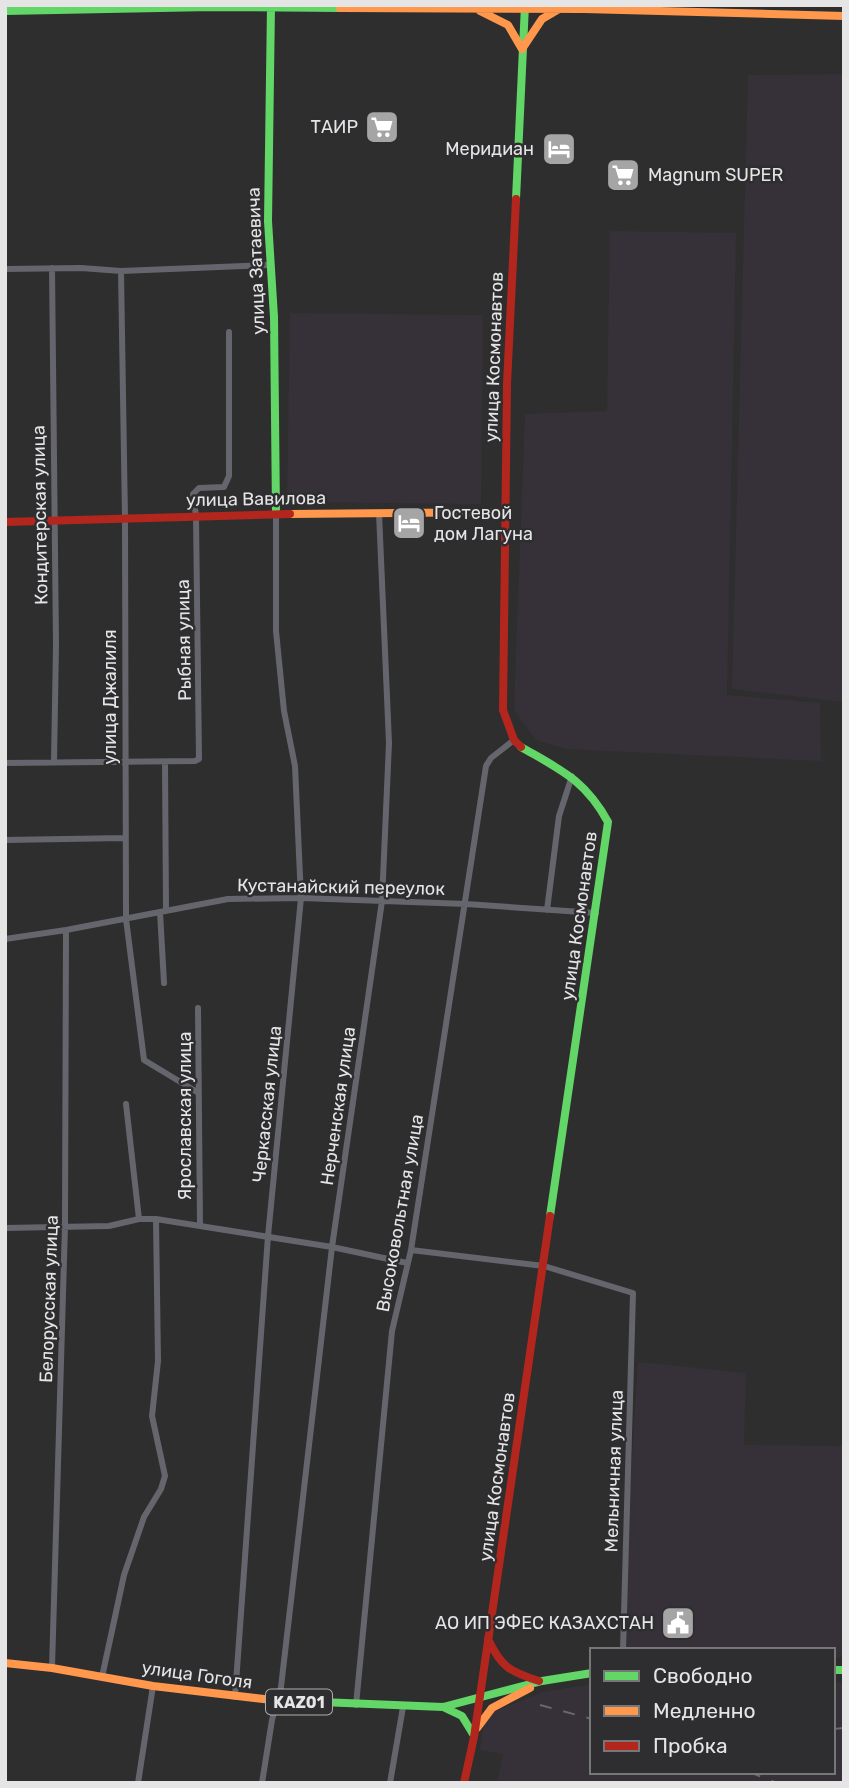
<svg xmlns="http://www.w3.org/2000/svg" width="849" height="1788" viewBox="0 0 849 1788" font-family="Rubik,sans-serif">
<style>
.built{fill:#363138}
.lines{fill:none;stroke-linecap:round;stroke-linejoin:round}
.street{stroke:#65656d;stroke-width:6}
.fast{stroke:#63d668;stroke-width:8}
.slow{stroke:#ff974d;stroke-width:8}
.jam{stroke:#b3261e;stroke-width:8}
.rail{stroke:#69696b;stroke-width:2;stroke-dasharray:12 12;stroke-linecap:butt}
.labels{text-anchor:middle;dominant-baseline:central;stroke-width:5;stroke-linejoin:round;paint-order:stroke}
.shield{fill:#2e2d2f;stroke:#afaeaf;stroke-width:2}
.shield-label{font-size:16px;font-weight:bold;fill:#e6e5e6}
.poi-label{font-size:18px;fill:#e6e5e6;stroke:#2e2d2f;text-anchor:end}
.street-label{font-size:18px;fill:#e6e5e6;stroke:#2e2d2f}
</style>
<rect width="100%" height="100%" fill="#2e2e2e"/>
<path class="built" d="M844,74V702L732,689L748,75Z
M610,231L736,233L727,695L820,703L821,761L565,749L536,740L514,710L525,414L607,411Z
M290,313L483,315L481,504L287,502Z
M638,1362L746,1373L744,1445L844,1446V1657H833V1650H624L629,1503Z
M833,1682L844,1683V1783H497L503,1754L480,1750L485,1715L543,1692L592,1684V1772H833Z"/>
<g class="lines">
<path class="street" d="M52,268L56,645L54,762
M5,269L81,268L121,271L269,265
M121,271L125,518L126,919L144,1060L197,1092
M165,762L166,910
M5,763L195,761L199,759L196,516L193,494L199,488L224,487L229,476V332
M5,840L125,838
M547,910L559,816L572,776
M160,912L164,983
M5,939L66,930L228,899L301,898L466,904L596,913
M198,1008L200,1225
M126,1104L139,1219
M5,1228L109,1226L139,1219H156L332,1247L407,1263
M411,1250L544,1266L633,1293L623,1650
M52,1668L65,1226L66,930
M102,1677L124,1575L144,1517L161,1489L165,1476L152,1416L158,1361L156,1219
M235,1697L268,1236L301,898L295,766L284,711L276,631V514
M356,1705L392,1331L411,1250L486,766L491,758L514,740
M138,1783L153,1686
M262,1783L272,1720L281,1687L332,1247L382,901L389,743L379,513
M390,1783L403,1707"/>
<path class="fast" d="M271,5L268,221L274,317L276,514
M5,11L211,7L340,8
M516,199L525,5
M521,747C561,770 585,780 608,822L550,1216
M833,1670H844
M272,1700L443,1707L542,1681L592,1673
M443,1707L462,1716L473,1734"/>
<path class="slow" d="M340,8L584,9L844,16
M480,11L508,25L522,49L542,19L559,9
M290,514L507,512
M5,1663L52,1668L153,1686L272,1700
M477,1728L492,1708L530,1688"/>
<path class="jam" d="M516,199L507,384L503,710L514,740L521,747
M5,522L290,514
M488,1639C501,1667 510,1672 539,1681
M464,1783L474,1737L550,1216"/>
<path class="rail" d="M540,1705L592,1719
M833,1729L844,1728
M749,1772L777,1783"/>
</g>
<defs>
<g id="supermarket-square" transform="scale(1.75)"><rect x="-9" y="-9" width="18" height="18" rx="4" fill="#a6a5a6" stroke="#2e2d2f"/><path d="M-6-5.5h2.5l.6 2H6L4.5 2H-2.5L-4.4-4H-6ZM-1.5 3.2a1.3 1.3 0 1 0 .1 0ZM3 3.2a1.3 1.3 0 1 0 .1 0Z" fill="#fff"/></g>
<g id="hotel-square" transform="scale(1.75)"><rect x="-9" y="-9" width="18" height="18" rx="4" fill="#a6a5a6" stroke="#2e2d2f"/><path d="M-6-4.5h1.5V1H6V5H4.5V3h-9V5H-6ZM-4 0a1.8 1.8 0 1 1 3.6 0ZM.5 0V-2.5h3Q6-2.5 6 0Z" fill="#fff"/></g>
<g id="civic-square" transform="scale(1.75)"><rect x="-9" y="-9" width="18" height="18" rx="4" fill="#a6a5a6" stroke="#2e2d2f"/><path d="M-.6-6.5H3V-4.5H.6V-3L4-1V1h2V6H-6V1h2V-1L-.6-3ZM-1.2 2.5V6h2.4V2.5Z" fill="#fff"/></g>
</defs>
<g fill-rule="evenodd">
<use href="#supermarket-square" x="382" y="127"/>
<use href="#hotel-square" x="559" y="149"/>
<use href="#supermarket-square" x="623" y="175"/>
<use href="#hotel-square" x="409" y="523"/>
<use href="#civic-square" x="678" y="1623"/>
</g>
<g class="labels">
<rect class="shield" x="266" y="1689.5" width="66" height="25" rx="5"/>
<g class="shield-label">
<text x="299" y="1702">KАZ01</text>
</g>
<g class="poi-label">
<text x="358" y="127">ТАИР</text>
<text x="534" y="149">Меридиан</text>
<text x="648" y="175" text-anchor="start">Magnum SUPER</text>
<text x="434" y="513" text-anchor="start">Гостевой<tspan x="434" dy="21">дом Лагуна</tspan></text>
<text x="654" y="1623">АО ИП ЭФЕС КАЗАХСТАН</text>
</g>
<g class="street-label">
<text transform="translate(256 261) rotate(-92)">улица Затаевича</text>
<text transform="translate(494 357) rotate(-88)">улица Космонавтов</text>
<text transform="translate(256 499) rotate(-1)">улица Вавилова</text>
<text transform="translate(40 515) rotate(-91)">Кондитерская улица</text>
<text transform="translate(184 640) rotate(-91)">Рыбная улица</text>
<text transform="translate(110 697) rotate(-90)">улица Джалиля</text>
<text transform="translate(341 887) rotate(1)">Кустанайский переулок</text>
<text transform="translate(579 916) rotate(-82)">улица Космонавтов</text>
<text transform="translate(267 1104) rotate(-84)">Черкасская улица</text>
<text transform="translate(338 1106) rotate(-82)">Нерченская улица</text>
<text transform="translate(185 1116) rotate(-90)">Ярославская улица</text>
<text transform="translate(400 1213) rotate(-80)">Высоковольтная улица</text>
<text transform="translate(49 1299) rotate(-88)">Белорусская улица</text>
<text transform="translate(614 1471) rotate(-88)">Мельничная улица</text>
<text transform="translate(497 1477) rotate(-82)">улица Космонавтов</text>
<text transform="translate(197 1675) rotate(8)">улица Гоголя</text>
</g>
</g>
<rect width="849" height="1788" fill="none" stroke="#e6e5e6" stroke-width="14"/>
<rect x="590" y="1648" width="245" height="126" fill="#2e2d2f" stroke="#787778" stroke-width="2"/>
<rect x="604" y="1671" width="35" height="10" fill="#63d668" stroke="#787778" stroke-width="2"/>
<text x="653" y="1683" font-size="21" fill="#e6e5e6">Свободно</text>
<rect x="604" y="1706" width="35" height="10" fill="#ff974d" stroke="#787778" stroke-width="2"/>
<text x="653" y="1718" font-size="21" fill="#e6e5e6">Медленно</text>
<rect x="604" y="1741" width="35" height="10" fill="#b3261e" stroke="#787778" stroke-width="2"/>
<text x="653" y="1753" font-size="21" fill="#e6e5e6">Пробка</text>
</svg>
